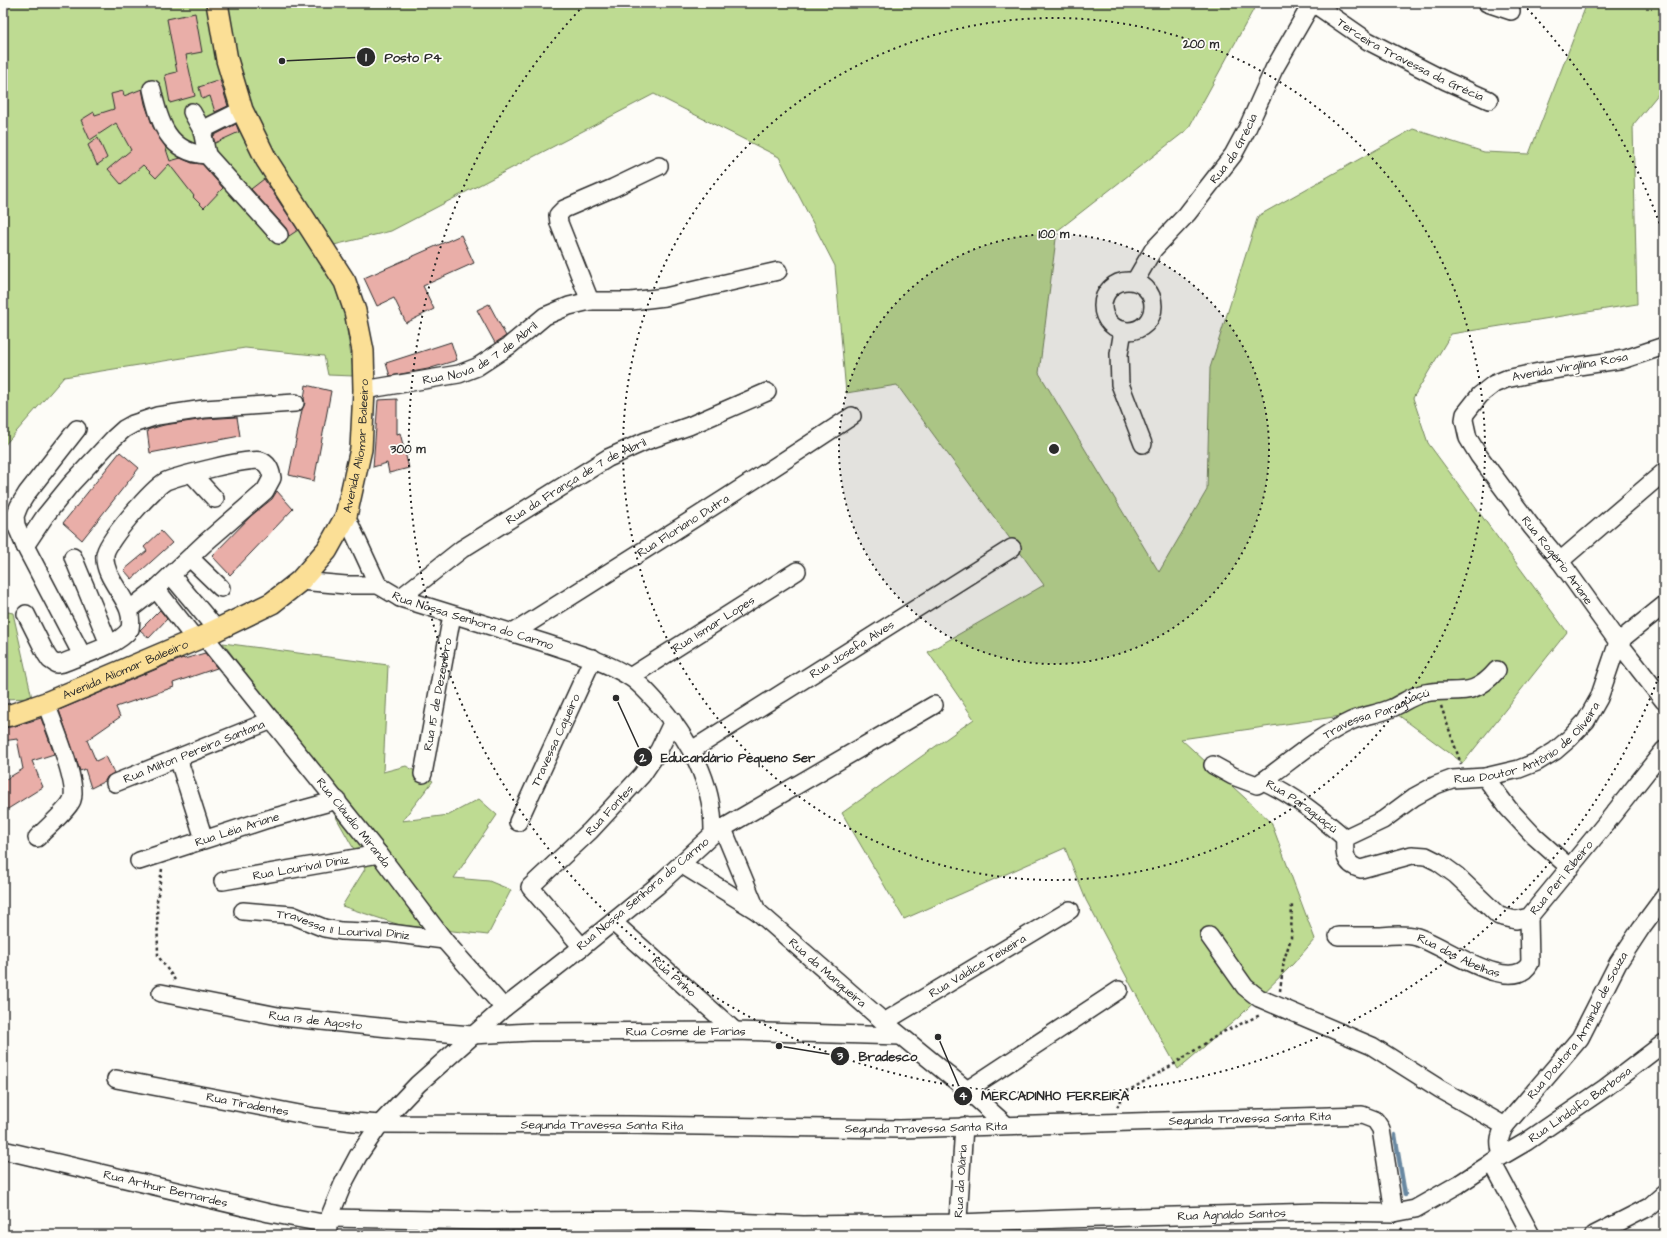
<svg xmlns="http://www.w3.org/2000/svg" width="1667" height="1238" viewBox="0 0 1667 1238" font-family="'Architects Daughter',sans-serif">
<style>
.green{fill:#bedb92;stroke:#74835e}
.lines{fill:none;stroke-linecap:round;stroke-linejoin:round}
.stream{stroke:#6988a1;stroke-width:4.5}
.building{fill:#e9aea8;stroke:#2b2b2b}
.minor-casing{stroke:#2b2b2b;stroke-width:20}
.major-casing{stroke:#2b2b2b;stroke-width:24}
.path{stroke:#2b2b2b;stroke-width:2.5;stroke-dasharray:3 3;stroke-linecap:butt}
.minor{stroke:#fdfcf7;stroke-width:17}
.major{stroke:#fbdf96;stroke-width:21}
.ring{fill:none;stroke:#2b2b2b;stroke-width:2;stroke-dasharray:2 4}
.labels{text-anchor:middle;dominant-baseline:central;stroke-width:3.5;stroke-linejoin:round;paint-order:stroke}
.street-label{font-size:12px;fill:#2b2b2b;stroke:#fdfcf7}
.centre{fill:#2b2b2b;stroke:#fdfcf7;stroke-width:2}
.ring-label{font-size:12px;text-anchor:middle;font-weight:bold;fill:#2b2b2b;stroke:#fdfcf7;stroke-width:3.5;stroke-linejoin:round;paint-order:stroke}
.leader{fill:none;stroke:#2b2b2b;stroke-width:1.5}
.callout-dot{fill:#2b2b2b;stroke:#fdfcf7;stroke-width:1.5}
.mark-label{font-size:12px;text-anchor:middle;font-weight:bold;fill:#fff}
.callout-label{font-size:13px;text-anchor:middle;font-weight:bold;fill:#2b2b2b;stroke:#fdfcf7;stroke-width:3.5;stroke-linejoin:round;paint-order:stroke}
</style>
<rect width="100%" height="100%" fill="#fdfcf7"/>
<filter id="ink" filterUnits="userSpaceOnUse"><feTurbulence type="fractalNoise" baseFrequency=".025" numOctaves="2"/><feDisplacementMap in="SourceGraphic" scale="8" xChannelSelector="R" yChannelSelector="G"/><feConvolveMatrix kernelMatrix="1 2 1 2 8 2 1 2 1" color-interpolation-filters="sRGB"/></filter>
<g filter="url(#ink)">
<path class="green" d="M3,3H1257L1188,129L1057,231L1039,373L1159,572L1207,490L1210,368L1258,216L1413,129L1484,152L1529,154L1587,3H1664V87L1633,125L1637,304L1451,334L1413,398L1428,443L1567,632L1463,763L1390,709L1181,739L1271,822L1315,939L1293,964L1239,1017L1178,1069L1132,987L1086,900L1065,848L904,919L842,813L974,719L928,652L1044,585L897,385L846,393L835,266L779,157L654,94L391,231L334,245L354,376L328,375L324,356L245,348L64,377L3,447Z
M3,611L13,613L32,698L3,699Z
M223,643L388,665L383,772L406,766L433,781L402,821L449,815L479,799L497,815L454,878L489,881L511,890L488,935L400,925L342,906L365,869L284,724Z"/>
<g class="lines">
<path class="stream" d="M1395,1135L1405,1195"/>
</g>
<path class="building" d="M195,13L202,52L186,55L195,96L170,103L165,75L177,72L167,19Z
M220,80L228,106L215,112L210,96L202,99L199,87Z
M142,89L145,104L153,127L165,146L170,161L181,158L192,163L202,164L223,188L204,208L193,197L194,196L169,164L156,178L143,165L121,184L108,169L131,150L116,123L90,140L81,120L94,112L95,115L114,109L111,94L123,91L124,96Z
M236,124L239,132L215,143L213,136Z
M98,138L107,158L97,165L88,145Z
M264,179L298,230L289,236L286,228L251,189Z
M461,235L474,263L423,286L434,309L406,323L394,298L377,306L364,278Z
M489,304L506,336L495,343L477,310Z
M451,342L457,360L428,369L390,376L386,363Z
M306,385L331,391L314,481L289,475L302,410L305,403L304,399Z
M397,399V434L400,433L409,468L389,473L387,463L373,467L378,400Z
M237,417L240,436L150,453L147,430L164,425L205,419Z
M120,452L139,468L82,540L63,523Z
M277,491L293,509L230,575L212,556L252,515L272,499Z
M161,531L172,543L132,579L124,570L147,551L144,547Z
M160,610L167,619L149,638L140,630Z
M205,653L217,668L173,683L174,687L116,707L120,717L87,740L96,761L106,756L114,773L107,777L105,781L91,788L85,769L80,771L59,710L183,658L184,659Z
M41,718L54,754L32,761L43,787L3,812V781L23,769L17,739L3,741V728L15,726Z"/>
<g class="lines">
<g class="minor-casing">
<g id="minor">
<path id="s1" d="M1313,3L1368,41L1446,81L1489,100"/>
<path d="M1487,3L1511,11"/>
<path d="M152,89C159,122 168,153 207,155L279,235"/>
<path d="M192,112L202,130L207,155"/>
<path d="M202,130L242,110"/>
<path id="s2" d="M1135,281L1153,250L1187,214L1233,155L1247,129L1274,69L1312,3"/>
<circle cx="1128" cy="306" r="25"/>
<path d="M590,301L559,223L558,215L564,209L613,188L659,166"/>
<path d="M1123,330L1119,354L1120,384L1143,444"/>
<path id="s3" d="M1664,346L1625,359L1539,372L1506,379L1494,384L1480,395L1465,414L1464,420L1468,438L1479,456L1531,526L1560,561L1618,642L1664,701"/>
<path id="s4" d="M364,390L459,374L477,367L509,346L545,316L569,306L590,301H631L665,297L778,271"/>
<path d="M77,429L27,493L19,506L15,516L16,525L25,546L82,655"/>
<path d="M192,474L215,499"/>
<path d="M346,516L378,585"/>
<path d="M25,546L45,516L71,484L114,438L124,429L133,424L157,416L204,409L295,403"/>
<path d="M73,557L109,644"/>
<path d="M190,558L221,588"/>
<path d="M1560,561L1664,472"/>
<path d="M171,575L217,630"/>
<path id="s5" d="M300,581L346,585H378L400,598C447,613 495,627 542,642C572,652 603,660 630,677C641,684 651,696 660,706C691,742 714,786 713,834L657,886L582,947L504,1008L418,1084L380,1124L358,1156L343,1184L329,1218L327,1235"/>
<path d="M156,589L196,640"/>
<path id="s6" d="M400,598L462,549L608,458L646,441L689,426L767,392"/>
<path d="M26,614L46,654L50,660L56,664L63,663C82,655 118,646 130,629C131,623 131,617 129,611C124,594 103,575 105,555C106,541 153,488 166,481C179,476 250,457 261,461C269,464 271,471 272,478L265,491L205,543L156,589L129,610"/>
<path id="s7" d="M513,633C626,561 740,491 852,416"/>
<path id="s8" d="M204,636L379,854L444,940L504,1008"/>
<path id="s9" d="M630,677L797,571"/>
<path id="s10" d="M692,750L1012,548"/>
<path d="M178,758L204,839"/>
<path id="s11" d="M1213,765L1233,776L1257,785L1263,781C1294,795 1319,816 1345,838"/>
<path id="s12" d="M423,774L452,615"/>
<path d="M1485,777L1508,808L1534,836L1570,868"/>
<path id="s13" d="M1263,781C1292,760 1319,736 1351,721C1364,715 1379,714 1392,708C1403,703 1413,695 1425,693C1457,687 1472,700 1497,670"/>
<path id="s14" d="M115,783L272,720"/>
<path id="s15" d="M518,822L593,658"/>
<path d="M723,829L757,911"/>
<path d="M713,834L934,705"/>
<path d="M37,838C45,829 68,810 72,800C79,783 52,722 46,703"/>
<path id="s16" d="M1345,838C1344,853 1344,865 1361,869L1412,855L1426,856L1438,862L1456,875L1499,916L1516,920L1529,917L1611,817L1664,750"/>
<path id="s17" d="M1345,838L1383,820L1414,797L1436,785L1452,779L1485,777L1519,769L1537,762L1555,751L1570,738L1586,721L1599,698L1618,642L1664,605"/>
<path id="s18" d="M139,861L268,819L337,800"/>
<path id="s19" d="M681,864L757,911L884,1022L967,1090"/>
<path id="s20" d="M223,881L379,854"/>
<path id="s21" d="M243,911L292,915L324,928L341,931L390,933L444,940"/>
<path id="s22" d="M613,922L735,1031"/>
<path d="M1209,936L1245,987L1259,998L1372,1046L1440,1089L1505,1126"/>
<path id="s23" d="M1338,936C1352,936 1366,936 1381,936C1392,935 1406,934 1417,937C1442,944 1512,997 1530,963L1529,917"/>
<path id="s24" d="M582,947L530,887L590,831L642,775L659,750L673,721"/>
<path id="s25" d="M161,993L283,1017L408,1030L472,1035L531,1032L735,1031L900,1036"/>
<path id="s26" d="M884,1022L1070,910"/>
<path id="s27" d="M116,1079L315,1117L354,1122L380,1124L630,1125L900,1129L1362,1115L1375,1120L1381,1129L1394,1213"/>
<path d="M1006,1125L967,1090L1119,990"/>
<path id="s28" d="M3,1150L269,1213L328,1224"/>
<path id="s29" d="M1502,1156C1499,1143 1498,1138 1505,1126L1580,1038L1618,963L1641,928L1664,897"/>
<path d="M1492,1162L1531,1235"/>
<path id="s30" d="M329,1218L487,1221L685,1220L803,1225L958,1223L1064,1219L1319,1212L1394,1213L1415,1209L1459,1184L1502,1156L1526,1142L1605,1088L1664,1043"/>
<path id="s31" d="M957,1235L964,1126"/>
<path d="M1594,1235L1649,1207L1664,1194"/>
</g>
</g>
<g class="major-casing">
<g id="major">
<path id="s32" d="M3,716L11,715L46,703L204,636L272,603L300,581L327,550L346,516L361,449L364,390L363,351L355,311L345,282L266,159L242,110L227,60L217,3"/>
</g>
</g>
<path class="path" d="M1441,706L1461,764
M162,869L157,901L158,956L175,980
M1280,991L1284,960L1291,938L1292,903
M1117,1107L1126,1092L1171,1066L1221,1033L1260,1015
M1397,1235L1404,1226"/>
<use href="#minor" class="minor"/>
<use href="#major" class="major"/>
</g>
</g>
<circle cx="1054" cy="449" r="215" fill="#2b2b2b" fill-opacity=".12"/>
<g class="ring">
<circle cx="1054" cy="449" r="215"/>
<circle cx="1054" cy="449" r="431"/>
<path d="M1663 665A646 646 0 1 1 585 4M1523 4A646 646 0 0 1 1663 233"/>
</g>
<g class="labels">
<g class="street-label">
<text stroke="none"><textPath href="#s1" startOffset="113">Terceira Travessa da Grécia</textPath></text>
<text stroke="none"><textPath href="#s2" startOffset="166">Rua da Grécia</textPath></text>
<text stroke="none"><textPath href="#s4" startOffset="124">Rua Nova de 7 de Abril</textPath></text>
<text transform="translate(1570 367) rotate(-10)">Avenida Virgilina Rosa</text>
<text stroke="none"><textPath href="#s32" startOffset="479">Avenida Aliomar Baleeiro</textPath></text>
<text stroke="none"><textPath href="#s6" startOffset="212">Rua da França de 7 de Abril</textPath></text>
<text stroke="none"><textPath href="#s7" startOffset="201">Rua Floriano Dutra</textPath></text>
<text stroke="none"><textPath href="#s3" startOffset="393">Rua Rogério Ariane</textPath></text>
<text stroke="none"><textPath href="#s5" startOffset="180">Rua Nossa Senhora do Carmo</textPath></text>
<text stroke="none"><textPath href="#s9" startOffset="99">Rua Ismar Lopes</textPath></text>
<text stroke="none"><textPath href="#s10" startOffset="189">Rua Josefa Alves</textPath></text>
<text stroke="none"><textPath href="#s32" startOffset="131">Avenida Aliomar Baleeiro</textPath></text>
<text stroke="none"><textPath href="#s12" startOffset="81">Rua 15 de Dezembro</textPath></text>
<text stroke="none"><textPath href="#s13" startOffset="133">Travessa Paraguaçú</textPath></text>
<text stroke="none"><textPath href="#s17" startOffset="210">Rua Doutor Antônio de Oliveira</textPath></text>
<text stroke="none"><textPath href="#s15" startOffset="90">Travessa Cajueiro</textPath></text>
<text stroke="none"><textPath href="#s14" startOffset="85">Rua Milton Pereira Santana</textPath></text>
<text stroke="none"><textPath href="#s11" startOffset="102">Rua Paraguaçú</textPath></text>
<text stroke="none"><textPath href="#s24" startOffset="190">Rua Fontes</textPath></text>
<text stroke="none"><textPath href="#s8" startOffset="239">Rua Cláudio Miranda</textPath></text>
<text stroke="none"><textPath href="#s18" startOffset="103">Rua Léia Ariane</textPath></text>
<text stroke="none"><textPath href="#s20" startOffset="79">Rua Lourival Diniz</textPath></text>
<text stroke="none"><textPath href="#s16" startOffset="283">Rua Peri Ribeiro</textPath></text>
<text transform="translate(643 894) rotate(-40)">Rua Nossa Senhora do Carmo</text>
<text stroke="none"><textPath href="#s21" startOffset="102">Travessa 11 Lourival Diniz</textPath></text>
<text stroke="none"><textPath href="#s23" startOffset="125">Rua das Abelhas</textPath></text>
<text stroke="none"><textPath href="#s26" startOffset="109">Rua Valdice Teixeira</textPath></text>
<text stroke="none"><textPath href="#s19" startOffset="183">Rua da Mangueira</textPath></text>
<text stroke="none"><textPath href="#s22" startOffset="82">Rua Pinho</textPath></text>
<text stroke="none"><textPath href="#s25" startOffset="157">Rua 13 de Agosto</textPath></text>
<text stroke="none"><textPath href="#s29" startOffset="156">Rua Doutora Arminda de Souza</textPath></text>
<text stroke="none"><textPath href="#s25" startOffset="528">Rua Cosme de Farias</textPath></text>
<text stroke="none"><textPath href="#s27" startOffset="134">Rua Tiradentes</textPath></text>
<text stroke="none"><textPath href="#s30" startOffset="1282">Rua Lindolfo Barbosa</textPath></text>
<text stroke="none"><textPath href="#s27" startOffset="1138">Segunda Travessa Santa Rita</textPath></text>
<text stroke="none"><textPath href="#s27" startOffset="490">Segunda Travessa Santa Rita</textPath></text>
<text stroke="none"><textPath href="#s27" startOffset="814">Segunda Travessa Santa Rita</textPath></text>
<text stroke="none"><textPath href="#s31" startOffset="54">Rua da Olária</textPath></text>
<text stroke="none"><textPath href="#s28" startOffset="167">Rua Arthur Bernardes</textPath></text>
<text stroke="none"><textPath href="#s30" startOffset="903">Rua Agnaldo Santos</textPath></text>
</g>
</g>
<circle cx="1054" cy="449" r="6" class="centre"/>
<g class="ring-label">
<text x="1201" y="48">200 m</text>
<text x="1054" y="238">100 m</text>
<text x="408" y="453">300 m</text>
</g>
<path class="leader" d="M282 61L366 57M616 698L643 757M779 1046L840 1056M938 1037L963 1096"/>
<g class="callout-dot">
<circle cx="282" cy="61" r="4"/>
<circle cx="616" cy="698" r="4"/>
<circle cx="779" cy="1046" r="4"/>
<circle cx="938" cy="1037" r="4"/>
<circle cx="366" cy="57" r="10"/>
<circle cx="643" cy="757" r="10"/>
<circle cx="840" cy="1056" r="10"/>
<circle cx="963" cy="1096" r="10"/>
</g>
<g class="mark-label">
<text x="366" y="61">1</text>
<text x="643" y="762">2</text>
<text x="840" y="1060">3</text>
<text x="963" y="1100">4</text>
</g>
<g class="callout-label">
<text x="413" y="62">Posto P4</text>
<text x="738" y="762">Educandário Pequeno Ser</text>
<text x="888" y="1061">Bradesco</text>
<text x="1055" y="1100">MERCADINHO FERREIRA</text>
</g>
<rect width="1667" height="1238" fill="none" stroke="#fdfcf7" stroke-width="16"/>
<rect x="8" y="8" width="1651" height="1222" fill="none" stroke="#2b2b2b" stroke-width="1.5" filter="url(#ink)"/>
</svg>
